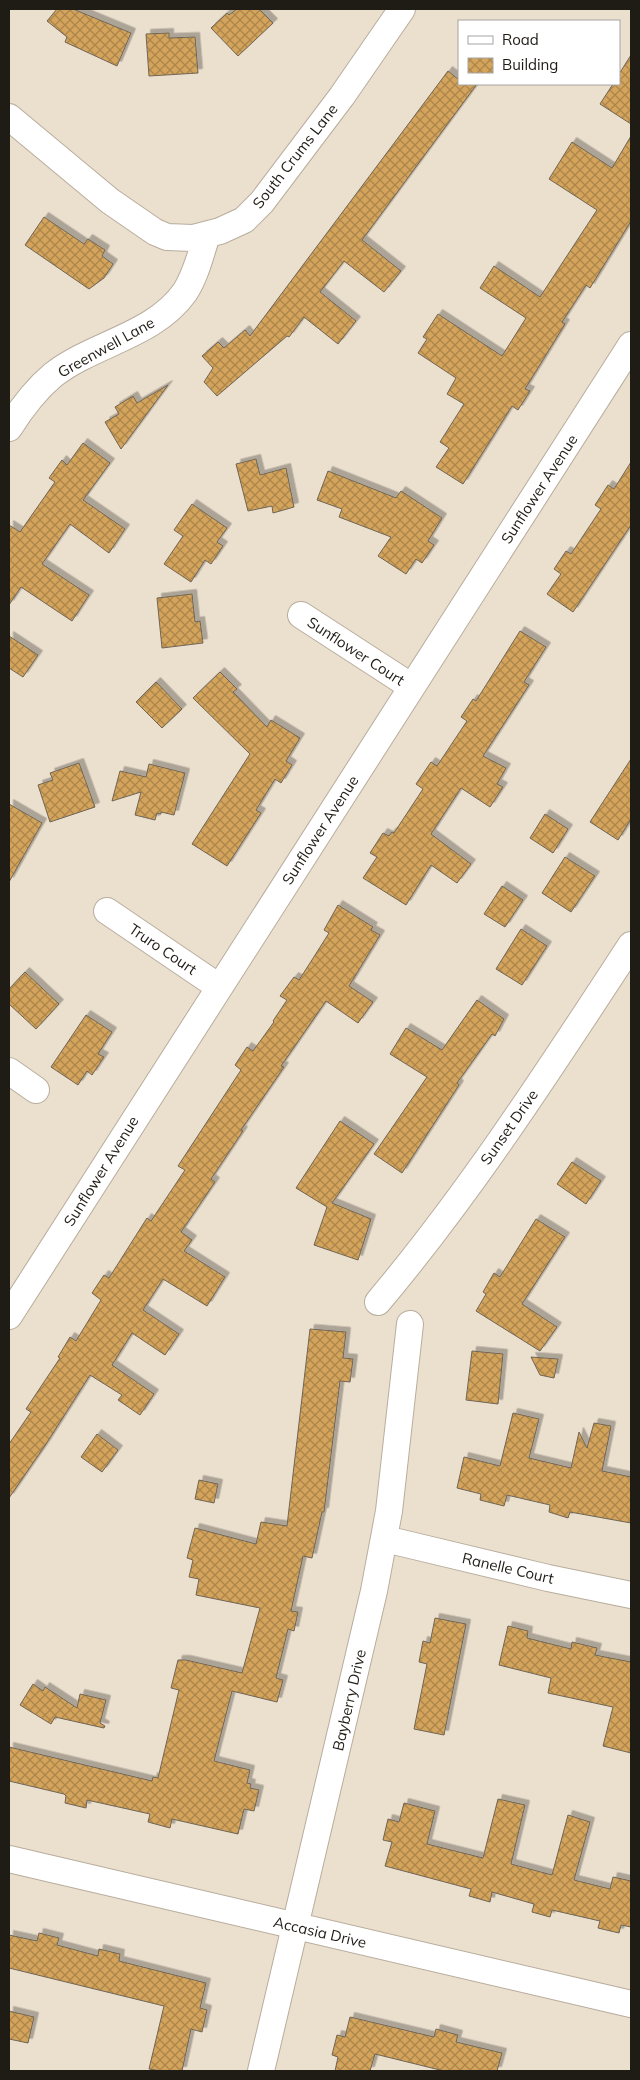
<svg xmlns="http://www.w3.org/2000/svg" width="640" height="2080" viewBox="0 0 640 2080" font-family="Mulish,sans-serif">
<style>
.building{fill:url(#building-cross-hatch);stroke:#6f6556;filter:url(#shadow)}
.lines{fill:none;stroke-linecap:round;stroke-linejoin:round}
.minor-casing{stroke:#b8ad9d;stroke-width:28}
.minor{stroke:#fff;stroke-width:26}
.labels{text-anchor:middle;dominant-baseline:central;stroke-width:4;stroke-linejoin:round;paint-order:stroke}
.street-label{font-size:15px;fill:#1f1b15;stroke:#fff}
</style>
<defs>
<pattern id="building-cross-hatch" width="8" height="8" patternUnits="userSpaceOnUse" patternTransform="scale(1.25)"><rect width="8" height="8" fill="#d4a45b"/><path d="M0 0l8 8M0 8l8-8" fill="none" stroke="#ab854a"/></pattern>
<filter id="shadow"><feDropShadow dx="4.5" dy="-4.5" stdDeviation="0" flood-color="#0004"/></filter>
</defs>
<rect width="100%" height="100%" fill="#ebdfce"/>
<path class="building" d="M57,9H73L131,33L117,66L65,42L67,37L47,21Z
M237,9H259L273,23L238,56L211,28L227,13L229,15Z
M169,33V38L195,37L198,73L149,76L146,34Z
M631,55V124L600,104L613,84H619V74Z
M448,71L459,80V84H477L362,240L401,271L384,292L344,261L320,292L356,321L338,344L304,317L289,337L287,336L217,396L204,382L213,368L202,356L218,342L224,348L245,330L250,336Z
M631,136V221L590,288L586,285L562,322L565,324L525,389L530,391L518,410L512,406L463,484L436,467L449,448L440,442L464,404L447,394L456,378L418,353L427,339L423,337L438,314L502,356L526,318L480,288L494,266L540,297L597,210L549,179L572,142L612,168Z
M44,217L84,244L88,239L105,250L102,256L113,264L104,278L89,289L25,245Z
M168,385L121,449L105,422L119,414L115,407L133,396L137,403Z
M83,443L110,463L83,500L125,529L109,553L70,524L42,564L89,595L72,621L21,587L9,605V525L20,532L55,482L49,478L62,460L67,465Z
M256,459L260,475L286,468L294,507L273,513L272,506L248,511L236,464Z
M631,462V525L573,612L547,594L561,574L554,569L566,551L571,554L601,509L595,505L608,485L614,489Z
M328,471L396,498L401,491L442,518L428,541L434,545L422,563L416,559L406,574L378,556L391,537L339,517L342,509L317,500Z
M192,504L227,528L217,542L223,546L211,564L205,560L191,582L164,564L183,536L174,530Z
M192,594L195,622L200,621L203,643L162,648L157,598Z
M520,631L546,647L524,682L529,685L483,756L506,768L497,784L503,787L490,807L461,788L431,834L471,864L457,883L431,865L406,905L363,878L377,857L370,853L383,833L389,836L392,832L394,833L423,789L416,784L431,762L437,766L467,721L461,717L473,699L476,701Z
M9,636L38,655L23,677L9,668Z
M220,672L237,689L233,692L267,727L271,720L300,738L286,761L292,765L281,783L275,779L256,810L261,813L227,866L192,844L250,754L193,698Z
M156,682L182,709L162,728L136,702Z
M631,759V819L618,840L590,822Z
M79,763L95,807L50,822L38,785L53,780L50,773Z
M149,764L185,773L174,815L161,812V814L157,813L155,820L135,815L141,792L112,801L120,771L146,777Z
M9,804L42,823L9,882Z
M545,814L568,829L553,853L530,838Z
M565,857L595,876L571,912L542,893Z
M502,886L523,900L505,927L484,914Z
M338,905L373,927L371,930L380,935L349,986L373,1002L358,1023L326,1001L281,1066L284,1067L241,1130L243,1131L211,1179L215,1182L181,1232L192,1240L184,1251L225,1277L207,1306L163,1279L143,1310L179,1334L165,1355L132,1333L112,1365L154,1394L140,1415L118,1400L122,1395L90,1375L46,1444L9,1498V1444L31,1412L26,1409L60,1358L58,1357L70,1337L76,1341L101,1300L92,1293L104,1275L109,1278L147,1218L151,1221L185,1170L178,1166L241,1070L235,1065L247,1047L253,1051L274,1022L273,1021L287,1000L280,996L294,977L299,980L310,963L329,933L324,930Z
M521,929L547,946L522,985L496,969Z
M25,972L59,1004L36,1029L9,1004V989Z
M477,1000L504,1019L495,1036L492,1034L457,1083L459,1085L402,1173L374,1154L427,1077L390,1054L406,1028L442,1050Z
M86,1015L112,1032L98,1054L104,1057L92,1075L87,1071L78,1085L51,1067Z
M340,1121L374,1144L332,1203L371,1219L358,1260L314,1245L327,1207L296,1188Z
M572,1162L601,1181L586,1204L557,1184Z
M536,1219L565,1237L522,1304L557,1327L540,1351L476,1311L486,1294L483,1292L494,1273L500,1277Z
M310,1329L346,1332L343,1358L353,1359L350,1382L340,1381L324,1512H322L312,1558L303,1556L291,1611L298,1612L294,1631L288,1629L276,1678L283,1680L277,1702L232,1691L214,1761L250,1770L247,1783L251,1784L250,1788L259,1790L254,1811L244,1809L238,1834L172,1819L170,1828L148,1822L150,1814L87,1800L86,1808L65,1803L66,1796L64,1794L9,1781V1747L152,1781L153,1777L158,1778L179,1690L171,1688L178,1660H186L242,1673L260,1608L196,1595L199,1579L189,1577L193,1560L187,1558L195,1528L256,1544L261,1522L287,1526Z
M472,1351L503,1354L498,1404L466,1400Z
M531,1357L558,1359L554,1378L540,1375Z
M513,1413L539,1419L529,1458L571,1468L579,1432L587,1448L594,1423L611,1426L602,1471L631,1477V1523L570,1512L568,1518L549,1512L550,1505L507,1495L504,1506L480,1500L481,1494L457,1488L464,1457L500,1466Z
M97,1434L118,1450L102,1472L81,1457Z
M199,1480L218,1484L214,1503L195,1499Z
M435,1618L466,1624L444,1735L414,1729L427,1664L419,1662L423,1641L430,1643Z
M508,1626L528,1631L527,1638L571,1649L572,1642L597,1648L595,1655L631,1662V1753L603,1746L613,1707L548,1693L551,1678L499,1665Z
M33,1684L43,1691L45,1687L77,1708L80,1694L106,1700L100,1723L105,1726L104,1728L55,1717L51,1724L20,1705Z
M498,1799L525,1805L511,1864L552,1875L568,1815L590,1822L574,1880L610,1889L613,1877L631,1881V1927L621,1925L619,1933L598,1928L600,1921L552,1910L550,1917L532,1912L534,1904L492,1892L490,1902L469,1896L471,1889L385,1866L392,1842L383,1840L388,1819L399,1822L404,1803L435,1811L427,1844L483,1858Z
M39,1933L59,1938L57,1945L98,1956L99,1949L120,1954L119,1961L206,1983L200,2008L207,2010L202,2032L191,2029L182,2071H161L149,2069L164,2006L9,1968V1935L37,1941Z
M9,2011L34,2017L28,2043L9,2039Z
M350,2017L434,2037L436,2029L458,2035L456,2042L502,2053L497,2071H444L375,2054L370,2071H335L338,2057L332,2055L337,2035L345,2037Z"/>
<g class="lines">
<g class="minor-casing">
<path id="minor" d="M9,117L110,201L155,232L167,237L193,238L220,231L244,220L262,202L342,96L402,9
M9,428C21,409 35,390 53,375C94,343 154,336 185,292C196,275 201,253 207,235
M301,615L412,687
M107,911L219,987
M9,1071L36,1090
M378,1302C472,1190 551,1067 631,945
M9,1316L631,345
M385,1539L548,1578L631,1595
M9,1859L631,2004
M261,2071L374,1591L389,1511L410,1324"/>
</g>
<use href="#minor" class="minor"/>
</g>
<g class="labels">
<g class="street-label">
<text transform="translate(295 156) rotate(-52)">South Crums Lane</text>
<text transform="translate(106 347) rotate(-29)">Greenwell Lane</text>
<text transform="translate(539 489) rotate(-57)">Sunflower Avenue</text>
<text transform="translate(356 651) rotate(33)">Sunflower Court</text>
<text transform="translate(320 830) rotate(-57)">Sunflower Avenue</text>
<text transform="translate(163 949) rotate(34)">Truro Court</text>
<text transform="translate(509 1127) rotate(-55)">Sunset Drive</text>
<text transform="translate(101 1171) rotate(-58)">Sunflower Avenue</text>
<text transform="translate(508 1568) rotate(13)">Ranelle Court</text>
<text transform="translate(349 1700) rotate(-77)">Bayberry Drive</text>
<text transform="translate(320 1932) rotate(13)">Accasia Drive</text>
</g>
</g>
<rect width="640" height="2080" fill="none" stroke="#1f1b15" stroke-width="20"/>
<rect x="458" y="20" width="162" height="65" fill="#ffffff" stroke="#a5a4a1"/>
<rect x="468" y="36" width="25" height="8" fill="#ffffff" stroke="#a5a4a1"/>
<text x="502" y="45" font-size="15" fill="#1f1b15">Road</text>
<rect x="468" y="58" width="25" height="15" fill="url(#building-cross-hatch)" stroke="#a5a4a1"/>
<text x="502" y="70" font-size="15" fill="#1f1b15">Building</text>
</svg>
